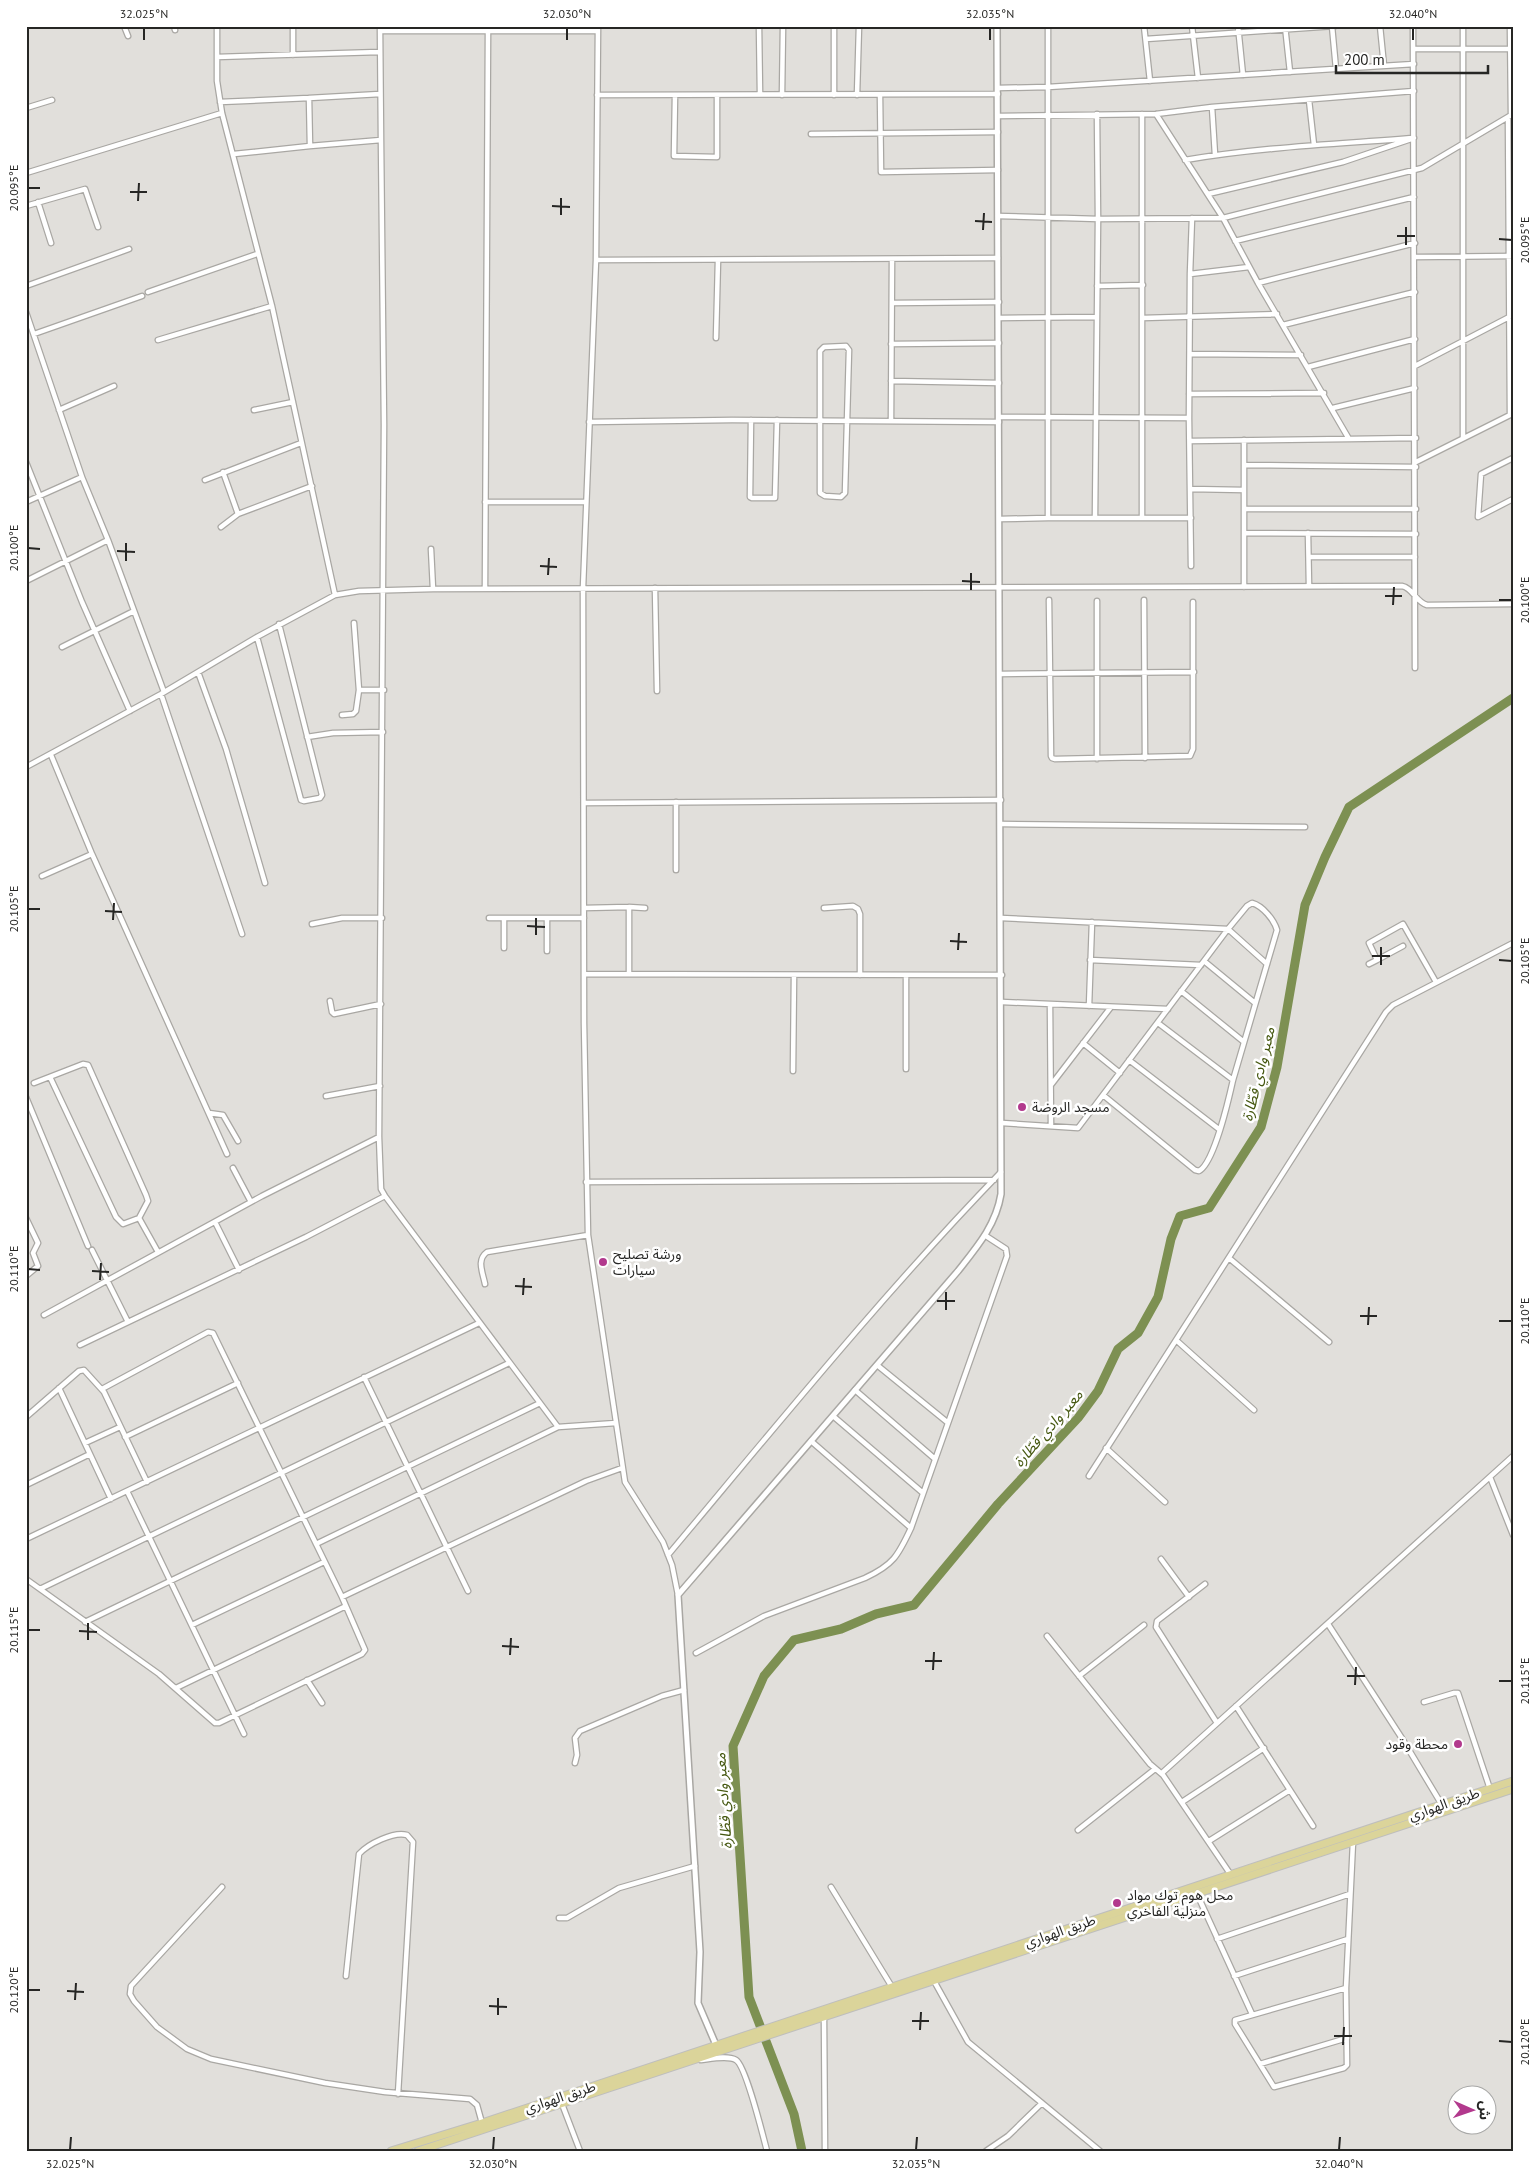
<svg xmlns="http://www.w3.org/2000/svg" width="1539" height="2177" viewBox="0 0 1539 2177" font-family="'PT Sans','Noto Sans Arabic',sans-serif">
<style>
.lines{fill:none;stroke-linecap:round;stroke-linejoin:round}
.river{stroke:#7d9052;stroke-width:9}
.minor-casing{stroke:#a9a7a3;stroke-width:7}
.tertiary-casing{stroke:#a9a7a3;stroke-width:8}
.trunk-casing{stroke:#bebebd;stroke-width:9}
.minor{stroke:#fff;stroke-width:4.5}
.tertiary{stroke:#fff;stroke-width:5}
.trunk{stroke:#dbd49a;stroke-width:7}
.ticks{fill:none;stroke:#262624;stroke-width:2}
.poi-dot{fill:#b2398d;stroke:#fff;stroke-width:2}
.labels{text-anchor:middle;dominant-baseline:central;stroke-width:5;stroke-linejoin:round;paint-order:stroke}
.poi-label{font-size:14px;fill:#262624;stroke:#fff;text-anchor:start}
.street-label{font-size:14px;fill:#262624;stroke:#fff}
.water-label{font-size:15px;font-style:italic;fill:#465811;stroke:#fff}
.neatline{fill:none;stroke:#262624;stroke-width:2}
.ticks-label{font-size:12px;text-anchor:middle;fill:#262624}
</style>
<rect width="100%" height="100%" fill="#e1dfdb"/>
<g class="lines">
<path class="river" d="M802,2151L794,2114L749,1997L733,1746L764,1676L794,1640L841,1629L876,1614L914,1605L998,1504L1078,1418L1098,1391L1118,1349L1138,1333L1158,1297L1171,1239L1180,1216L1209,1208L1261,1127L1277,1067L1305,905L1325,857L1349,807L1513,698"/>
<g class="minor-casing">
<path id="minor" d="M124,26L128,36
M174,26L175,30
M217,26V81L222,113L272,306L335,595
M293,26V55
M380,26L381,140
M598,26L596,260L583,588L584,1023L588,1235L625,1482L663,1542L672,1565L678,1595
M759,26L760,94
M1048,26V518H1191
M1144,26L1150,81
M1192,26L1198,78
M1238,26L1243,75
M1285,26L1290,72
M1332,26L1336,69
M1380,26L1384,66
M1413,26L1415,668
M1463,26V438
M1510,26L1511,115
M380,31H598
M1146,39L1335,26
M1414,49H1513
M217,57L379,52
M998,88L1048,87L1414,64
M380,94L309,98L310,146L381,140L384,425L379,1137L381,1189L385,1196L558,1427L616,1423
M597,95L998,94
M675,95L674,156L717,157V95
M782,95L783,26
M834,95V26
M857,95L859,26
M880,95L881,172L998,170
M1309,100L1314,145
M220,102L309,98
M1212,107L1215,155
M26,108L52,100
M1142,114V518
M1156,114L1223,218L1258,283L1349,439L1416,438
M998,116L1156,114L1212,107L1414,91
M1508,117L1510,415
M811,134L998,132
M234,154L310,146
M1185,160C1261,147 1338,144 1414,138L1343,162L1208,194
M26,173L222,113
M38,202L51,243
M26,206L85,189L98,227
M998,216L1098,219L1223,218L1422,168L1513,114
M1235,241L1414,197
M1415,257L1513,256
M596,260L998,258
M1190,274L1192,218
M1258,283L1415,243
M26,286L129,249
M1097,286L1143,285
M148,292L257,254
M892,303L999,302
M26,312L82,477L108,540L164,692
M999,318L1096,317
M1143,318L1277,314
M1283,325L1415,292
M34,334L142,296
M716,338L718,260
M158,340L272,306
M891,344L999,343
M846,346L849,350L845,493L841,497L825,496L820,493V351L824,347Z
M1190,354L1301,355
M1415,366L1513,315
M1308,367L1415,339
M891,381L999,383
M1189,394L1324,393
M1333,408L1415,388
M59,410L114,386
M254,410L293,402
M999,417L1189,418L1190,274L1249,267
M1189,418L1191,566
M751,420L750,497L752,498H775L777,420
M891,421L892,259
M589,422L732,420L999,422
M1190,441L1349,439
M1513,458L1481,474L1478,517L1513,499
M26,462L82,602L130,711
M1416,462L1512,414
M1244,465L1416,467
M223,472L238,514L312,486
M205,480L301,443
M1190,489L1244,490
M26,502L82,477
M485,502H586
M1244,509H1416
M1095,518L1098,219L1097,114
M1000,519L1048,518
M221,527L238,514
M1244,533L1416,534
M1308,533L1309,586
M431,549L433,589
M1309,557H1415
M26,581L108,540
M1244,587V440
M485,588L488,31
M655,588L657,691
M1049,600L1051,756L1052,758L1055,759L1190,756L1193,749V602
M1144,600L1145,758
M1097,601V759
M354,623L359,690H384
M257,637L301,800L304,801L320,798L322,795L279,624
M62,647L134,611
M198,672L226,749L265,883
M1000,674L1194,672
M161,694L242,934
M342,715L353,714L356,711L359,690
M307,737L333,733L383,732
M51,755L92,854L227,1154
M26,767L161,694L257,637L335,595L359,591L433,589L1402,586C1413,588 1416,602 1427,605L1513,604
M676,802V870
M584,803L1001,800
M1001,824L1305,827
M42,876L92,854
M629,907L645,908
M584,908L629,907V974
M824,908L853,906L858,909L860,914V975
M489,918H584
M1001,918L1228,929L1267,964
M547,919V951
M312,924L342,918H382
M1403,946L1377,960L1369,943L1403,924L1436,982
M504,948V918
M1090,960L1201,965
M1204,961L1255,1003
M1369,964L1377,960
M584,974L1002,975
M906,975V1069
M1181,991L1244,1042
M330,1001L332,1012L334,1014L381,1004
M1002,1002L1168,1009
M1050,1004L1051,1126
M1089,1006L1092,922
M1158,1023L1233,1080
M1083,1043L1120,1073
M1129,1060L1220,1130
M793,1071L794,975
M50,1077L116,1217L123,1224L139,1218
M34,1083L83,1064L88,1065L146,1195L148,1201L139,1218L158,1252
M1051,1085L1111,1007
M326,1096L380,1086
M26,1097L88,1246
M209,1113L223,1115L238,1141
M1002,1123L1078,1128L1228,929L1247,906L1252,903C1263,906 1274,920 1277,930L1233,1080C1229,1098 1214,1163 1199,1171L1195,1170L1103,1095
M233,1168L251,1202
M586,1182L994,1180
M26,1218L38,1243L33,1253L38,1266L26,1276
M215,1222L239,1270
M92,1250L128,1322
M1229,1258L1329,1342
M485,1284C483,1273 476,1260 487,1252L588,1235
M44,1315L262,1196L379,1137
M1176,1340L1254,1410
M80,1345L306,1237L385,1196
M877,1365L947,1422
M364,1377L468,1591
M59,1388L111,1499
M855,1390L935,1459
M833,1416L923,1493
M26,1417L79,1371L84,1370L104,1392L147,1482
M125,1437L238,1383
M811,1441L911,1528
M85,1443L120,1427
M1106,1448L1165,1502
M1089,1476L1386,1012L1393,1005L1513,943
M1490,1477L1513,1535
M26,1485L90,1454
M127,1491L244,1734
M26,1539L479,1323
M316,1544L558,1427
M668,1555C777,1425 883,1294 1001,1172
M1161,1559L1189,1597
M26,1579L159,1674L215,1723H219L362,1654L365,1650L342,1597L213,1333L208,1332L102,1389
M1205,1584L1157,1621L1156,1627L1217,1723
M40,1589L509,1363
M342,1597L586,1481L622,1468
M85,1622L540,1403
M1328,1624L1403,1740L1442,1805
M192,1625L324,1562
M1047,1636L1150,1764L1163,1775L1231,1875
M696,1653L764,1616L865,1578C893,1565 898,1556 911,1528L1007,1256L1006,1249L986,1236
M1079,1676L1144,1625
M307,1680L322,1703
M176,1688L346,1606
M1424,1702L1454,1693H1458L1490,1789
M1236,1706L1313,1826
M575,1763L577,1755L575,1738L580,1731L662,1696L684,1690
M1162,1773L1513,1456
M1182,1802L1264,1748
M1078,1830L1155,1769
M1209,1841L1290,1790
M222,1887L131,1986L130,1994L134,2001L157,2027L187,2049L211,2059L325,2083L385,2092L470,2099L477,2105L482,2123
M831,1887L892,1987
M1197,1894L1252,2014
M559,1918H567L619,1888L695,1866
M1217,1939L1350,1894
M346,1976L359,1854C368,1844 394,1831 407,1835L413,1842L398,2094
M1234,1976L1348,1939
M934,1981L968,2042L1100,2151
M1346,1988L1235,2020V2024L1274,2087L1344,2068L1347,2065L1346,1988L1353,1842
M824,2018L825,2151
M701,2060C710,2059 728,2055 736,2060C746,2066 763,2136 767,2151
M1260,2064L1347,2038
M562,2104L580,2151
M986,2151L1008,2136L1042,2103"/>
</g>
<g class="tertiary-casing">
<path id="tertiary" d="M716,2045L698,2003L700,1952L678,1595L958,1271C977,1247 996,1225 1001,1194L997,26"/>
</g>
<g class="trunk-casing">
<path id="trunk" d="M391,2151L482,2123L1513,1781
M418,2151L1513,1789"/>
</g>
<use href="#minor" class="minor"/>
<use href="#tertiary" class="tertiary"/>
<use href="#trunk" class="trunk"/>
</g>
<path class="ticks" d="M144,40V28M567,40V28M990,40V28M1413,40V28M28,188H40M130,192H147M138,201L139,183M552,206L570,207M561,215V198M975,221L992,222M983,230L984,213M1397,236H1415M1499,239L1512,240M1406,245V227M28,548L40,549M117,551L135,552M126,561V543M540,566L557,567M548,575L549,558M962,581L980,582M971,590V573M1385,596H1402M1499,600H1512M1393,605L1394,587M28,909H40M105,911L122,912M113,920L114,903M527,926L545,927M536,935V918M950,941L967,942M958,950L959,933M1372,956H1390M1499,960L1512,961M1381,965V947M28,1269L40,1270M92,1271L109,1272M100,1280L101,1263M515,1286L532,1287M523,1295L524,1278M937,1301H955M946,1310V1292M1360,1316H1377M1499,1321H1512M1368,1325L1369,1307M28,1630H40M79,1631L97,1632M88,1640V1623M502,1646L519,1647M510,1655L511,1638M925,1661H942M933,1670L934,1652M1347,1676H1365M1499,1681H1512M1355,1685L1356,1667M28,1990H40M67,1991L84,1992M75,2000L76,1983M489,2006L507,2007M498,2015V1998M912,2021H929M920,2030L921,2012M1334,2036H1352M1499,2041L1512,2042M1343,2045L1344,2027M70,2150L71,2137M493,2150L494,2137M916,2150L917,2137M1339,2150L1340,2137"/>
<g class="poi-dot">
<circle cx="1022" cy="1107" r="5"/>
<circle cx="603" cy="1262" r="5"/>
<circle cx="1458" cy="1744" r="5"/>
<circle cx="1117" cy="1903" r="5"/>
</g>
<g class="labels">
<g class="poi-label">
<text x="1032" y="1107">مسجد الروضة</text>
<text x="613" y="1254">ورشة تصليح<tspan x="613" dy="16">سيارات</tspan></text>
<text x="1448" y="1744" text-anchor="end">محطة وقود</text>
<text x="1127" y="1895">محل هوم توك مواد<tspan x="1127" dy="16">منزلية الفاخري</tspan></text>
</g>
<g class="street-label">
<text transform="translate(1444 1804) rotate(-19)">طريق الهواري</text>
<text transform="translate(1060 1931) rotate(-19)">طريق الهواري</text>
<text transform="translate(560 2097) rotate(-18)">طريق الهواري</text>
</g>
<g class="water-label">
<text transform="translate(1258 1074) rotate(-76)">معبر وادي قطّارة</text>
<text transform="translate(1048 1428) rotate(-49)">معبر وادي قطّارة</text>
<text transform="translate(723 1801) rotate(-94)">معبر وادي قطّارة</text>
</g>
</g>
<rect width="1539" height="2177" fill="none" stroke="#ffffff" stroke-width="55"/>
<g transform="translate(1472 2110) rotate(92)"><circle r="24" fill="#ffffff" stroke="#a8a8a7"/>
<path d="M0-4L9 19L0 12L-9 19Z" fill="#b2398d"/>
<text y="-8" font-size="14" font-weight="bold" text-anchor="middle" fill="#262624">ش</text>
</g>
<path d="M1336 65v8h152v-8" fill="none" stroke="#262624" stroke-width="2.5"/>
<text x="1344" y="65" font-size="15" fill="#262624" stroke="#ffffff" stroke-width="4" paint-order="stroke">200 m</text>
<rect x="28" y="28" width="1484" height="2122" class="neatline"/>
<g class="ticks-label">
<text x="144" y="18">32.025°N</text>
<text x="567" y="18">32.030°N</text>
<text x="990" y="18">32.035°N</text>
<text x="1413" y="18">32.040°N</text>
<text transform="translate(14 188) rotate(-90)" y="4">20.095°E</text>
<text transform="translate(1525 240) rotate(-90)" y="4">20.095°E</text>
<text transform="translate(14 548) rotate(-90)" y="4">20.100°E</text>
<text transform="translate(1525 600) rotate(-90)" y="4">20.100°E</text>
<text transform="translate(14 909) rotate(-90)" y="4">20.105°E</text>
<text transform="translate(1525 961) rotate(-90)" y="4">20.105°E</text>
<text transform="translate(14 1269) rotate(-90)" y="4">20.110°E</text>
<text transform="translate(1525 1321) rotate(-90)" y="4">20.110°E</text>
<text transform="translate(14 1630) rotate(-90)" y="4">20.115°E</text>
<text transform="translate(1525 1681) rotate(-90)" y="4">20.115°E</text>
<text transform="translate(14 1990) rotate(-90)" y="4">20.120°E</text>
<text transform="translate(1525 2042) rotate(-90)" y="4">20.120°E</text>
<text x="70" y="2168">32.025°N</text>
<text x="493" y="2168">32.030°N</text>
<text x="916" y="2168">32.035°N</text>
<text x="1339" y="2168">32.040°N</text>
</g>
</svg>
